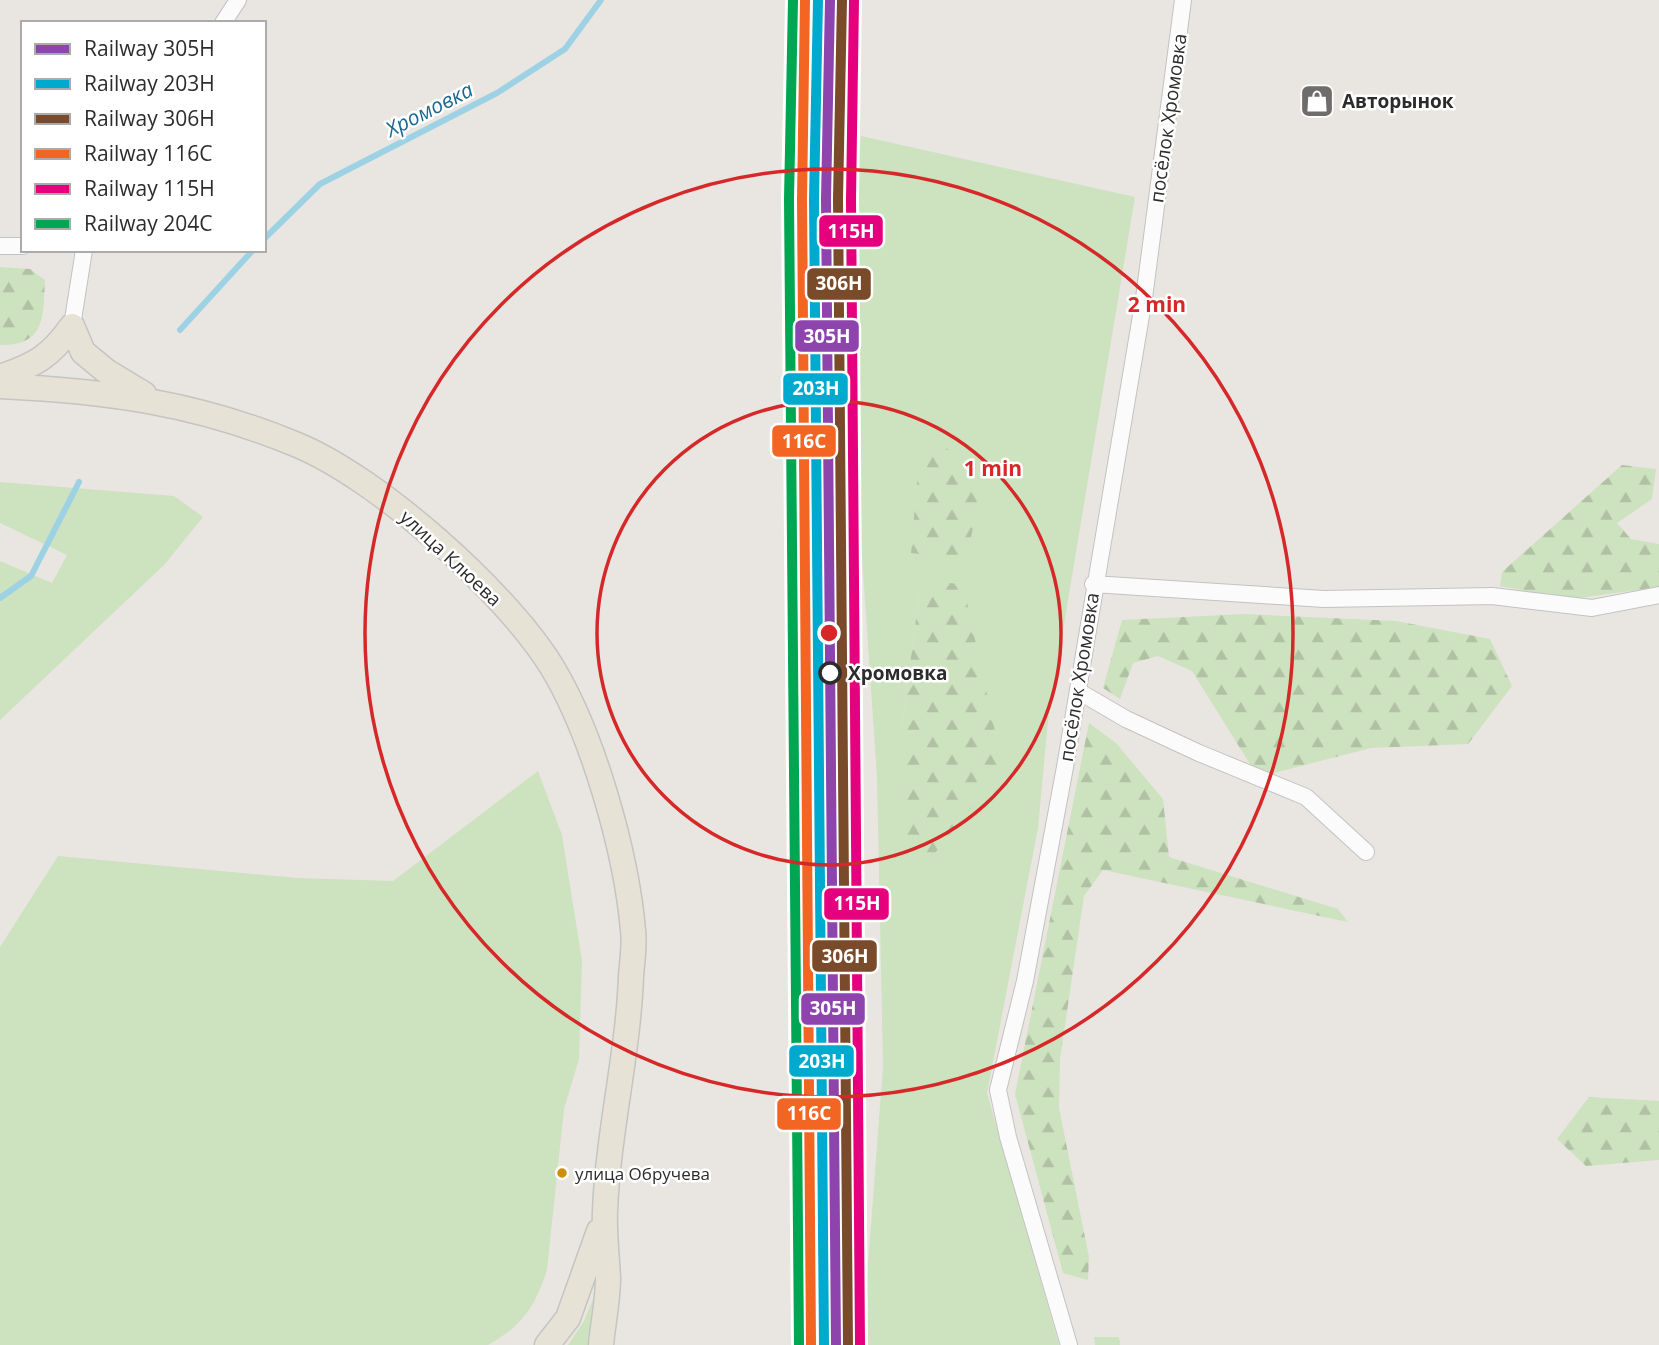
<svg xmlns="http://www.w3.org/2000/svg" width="1659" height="1345" viewBox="0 0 1659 1345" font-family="'Open Sans',sans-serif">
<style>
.grass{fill:#cde2be;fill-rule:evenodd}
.forest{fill:url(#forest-firs)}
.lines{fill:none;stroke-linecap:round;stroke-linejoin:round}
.stream{stroke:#9cd2e4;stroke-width:6}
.minor-casing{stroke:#c3c2c2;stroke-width:18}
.primary-casing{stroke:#c5c4c2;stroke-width:27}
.minor{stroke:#fcfbfb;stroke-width:16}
.primary{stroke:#e6e2d6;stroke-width:24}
.rail-1-casing{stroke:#fff;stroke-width:16}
.rail-2-casing{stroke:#fff;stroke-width:16}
.rail-3-casing{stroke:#fff;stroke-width:16}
.rail-4-casing{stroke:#fff;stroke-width:16}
.rail-5-casing{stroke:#fff;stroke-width:16}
.rail-6-casing{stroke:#fff;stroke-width:16}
.rail-1{stroke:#8e44ad;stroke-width:10}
.rail-2{stroke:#00a9ce;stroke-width:10}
.rail-3{stroke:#7a4b2a;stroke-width:10}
.rail-4{stroke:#f26522;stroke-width:10}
.rail-5{stroke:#e5007d;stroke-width:10}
.rail-6{stroke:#00a651;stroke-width:10}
.ring{fill:none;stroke:#d62828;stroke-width:3.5}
.stop-dot{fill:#fff;stroke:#2c2c2c;stroke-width:3.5}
.bus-dot{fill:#ce8e09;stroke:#fff;stroke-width:2.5}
.labels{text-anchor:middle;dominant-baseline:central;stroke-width:5;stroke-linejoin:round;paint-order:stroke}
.bus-label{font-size:17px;fill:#2c2c2c;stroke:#fff;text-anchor:start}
.poi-label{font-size:19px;font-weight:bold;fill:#2c2c2c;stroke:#fff;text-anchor:start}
.street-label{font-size:19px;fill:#2c2c2c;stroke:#fff}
.stop-label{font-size:19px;font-weight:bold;fill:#2c2c2c;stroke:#fff;text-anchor:start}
.water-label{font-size:21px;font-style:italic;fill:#196a92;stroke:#fff}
.centre{fill:#d62828;stroke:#fff;stroke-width:3.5}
.ring-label{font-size:21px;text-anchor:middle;font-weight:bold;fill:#d62828;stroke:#fff;stroke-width:5;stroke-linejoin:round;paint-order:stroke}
.line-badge{stroke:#fff;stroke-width:2.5}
.badge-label{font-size:19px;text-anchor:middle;font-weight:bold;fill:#fff}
</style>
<defs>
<pattern id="forest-firs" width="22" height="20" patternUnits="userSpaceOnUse" patternTransform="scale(1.75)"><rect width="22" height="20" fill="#cde2be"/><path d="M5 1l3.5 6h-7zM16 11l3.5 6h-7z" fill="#b0c2a3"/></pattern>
</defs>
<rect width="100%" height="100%" fill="#e9e6e2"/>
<path class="grass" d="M861,136L1135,197L1048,721L1038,828L987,1093L1059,1345H862L883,1066L877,777L843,277ZM921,581L902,830V726Z
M0,482L174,496L203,517L164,565L0,720V561L52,583L67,555L0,523Z
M538,771L562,835L582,961L579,1059L564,1109L547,1270C535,1307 523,1325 488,1345H0V947L58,856L298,878L393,881Z
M593,1299L588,1345H568L584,1321Z"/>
<path class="forest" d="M0,267L30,269L45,280C43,316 46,346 0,345Z
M941,444L984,477L966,560L911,553L919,460Z
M1622,465L1656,469L1652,499L1617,523L1631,539L1659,544V587L1571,599L1500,586L1502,572Z
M921,581L963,584L1003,768L931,858L902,830V726Z
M1244,614L1396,621L1490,639L1512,686L1468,744L1371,748L1258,777L1192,671L1158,656L1133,663L1120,699L1103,688L1122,620Z
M1089,723L1116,743L1163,799L1169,857L1338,909L1348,922L1103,870L1084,896L1060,1059L1059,1108L1089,1257L1088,1280L1063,1273L1015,1094Z
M1589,1097L1659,1101V1160L1586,1166L1557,1139Z
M1094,1337H1119L1120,1345H1095Z"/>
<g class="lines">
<path class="stream" d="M264,239L320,184L497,93L565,49L601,0
M180,330L253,250
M0,598L31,576L79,482"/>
<g class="minor-casing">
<path id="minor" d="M223,23L238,0
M0,246H23
M72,326L84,250
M1093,584L1324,599L1492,596L1592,608L1659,595
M1078,691L1126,719L1199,753L1306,797L1366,852
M1069,1345L1008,1137L998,1090L1025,981L1065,767L1144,298L1183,0"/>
</g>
<g class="primary-casing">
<path id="primary" d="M72,326L83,352L106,371L144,394
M0,377C35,365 50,357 72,326
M0,386C107,391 196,403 295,444C377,477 506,592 552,667C593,735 626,851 633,930C635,945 632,961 631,977C628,1055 608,1133 605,1211C604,1233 607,1256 608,1278C608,1300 603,1323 601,1345
M547,1345L568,1318L599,1231"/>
</g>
<use href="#minor" class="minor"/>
<use href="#primary" class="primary"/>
<g class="rail-1-casing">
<path id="rail-1" d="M830,0L826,199L836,1345"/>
</g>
<g class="rail-2-casing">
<path id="rail-2" d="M818,0L814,199L824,1345"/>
</g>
<g class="rail-3-casing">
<path id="rail-3" d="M842,0L838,199L848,1345"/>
</g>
<g class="rail-4-casing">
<path id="rail-4" d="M805,0L802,199L811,1345"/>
</g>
<g class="rail-5-casing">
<path id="rail-5" d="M854,0L851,199L860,1345"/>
</g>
<g class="rail-6-casing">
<path id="rail-6" d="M793,0L789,199L799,1345"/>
</g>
<use href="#rail-1" class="rail-1"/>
<use href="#rail-2" class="rail-2"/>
<use href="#rail-3" class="rail-3"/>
<use href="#rail-4" class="rail-4"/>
<use href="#rail-5" class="rail-5"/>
<use href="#rail-6" class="rail-6"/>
</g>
<g class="ring">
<circle cx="829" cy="633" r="232"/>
<circle cx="829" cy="633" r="464"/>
</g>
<defs>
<g id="shop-square" transform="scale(1.75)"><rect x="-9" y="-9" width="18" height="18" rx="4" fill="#6e6d6c" stroke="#fff"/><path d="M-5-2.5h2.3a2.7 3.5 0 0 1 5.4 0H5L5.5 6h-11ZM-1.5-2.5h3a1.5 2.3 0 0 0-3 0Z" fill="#fff"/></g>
</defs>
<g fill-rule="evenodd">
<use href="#shop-square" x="1317" y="101"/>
</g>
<circle class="stop-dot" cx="830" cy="673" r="10"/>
<circle class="bus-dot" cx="562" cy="1173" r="6"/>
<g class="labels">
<g class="bus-label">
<text x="575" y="1173">улица Обручева</text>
</g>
<g class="poi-label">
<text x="1342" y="101">Авторынок</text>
</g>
<g class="street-label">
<text transform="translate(1168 118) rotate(-82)">посёлок Хромовка</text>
<text transform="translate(451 558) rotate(43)">улица Клюева</text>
<text transform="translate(1079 677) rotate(-81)">посёлок Хромовка</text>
</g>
<g class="stop-label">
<text x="848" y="673">Хромовка</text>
</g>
<g class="water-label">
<text transform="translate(429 109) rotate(-27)">Хромовка</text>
</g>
</g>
<circle cx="829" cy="633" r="10" class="centre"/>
<g class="ring-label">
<text x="1157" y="312">2 min</text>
<text x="993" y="476">1 min</text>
</g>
<g class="line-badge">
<rect x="818" y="214" width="66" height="34" rx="7" fill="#e5007d"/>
<rect x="806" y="267" width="66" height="34" rx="7" fill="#7a4b2a"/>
<rect x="794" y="319" width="66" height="34" rx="7" fill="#8e44ad"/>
<rect x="782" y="372" width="67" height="34" rx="7" fill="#00a9ce"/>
<rect x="771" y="424" width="66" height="34" rx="7" fill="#f26522"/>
<rect x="823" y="887" width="67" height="34" rx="7" fill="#e5007d"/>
<rect x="811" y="939" width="67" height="34" rx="7" fill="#7a4b2a"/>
<rect x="800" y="992" width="66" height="34" rx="7" fill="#8e44ad"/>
<rect x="788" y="1044" width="67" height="34" rx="7" fill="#00a9ce"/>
<rect x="776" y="1097" width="66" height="34" rx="7" fill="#f26522"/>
</g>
<g class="badge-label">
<text x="851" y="238">115Н</text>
<text x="839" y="290">306Н</text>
<text x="827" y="343">305Н</text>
<text x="816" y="395">203Н</text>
<text x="804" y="448">116С</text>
<text x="857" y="910">115Н</text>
<text x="845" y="963">306Н</text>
<text x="833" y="1015">305Н</text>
<text x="822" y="1068">203Н</text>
<text x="809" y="1120">116С</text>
</g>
<rect x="21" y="21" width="245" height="231" fill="#ffffff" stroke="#ababab" stroke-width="2"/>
<rect x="35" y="44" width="35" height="10" fill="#8e44ad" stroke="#ababab" stroke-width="2"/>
<text x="84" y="56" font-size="21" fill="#2c2c2c">Railway 305Н</text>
<rect x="35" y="79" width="35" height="10" fill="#00a9ce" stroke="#ababab" stroke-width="2"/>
<text x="84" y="91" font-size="21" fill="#2c2c2c">Railway 203Н</text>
<rect x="35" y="114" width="35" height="10" fill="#7a4b2a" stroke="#ababab" stroke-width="2"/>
<text x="84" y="126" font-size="21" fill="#2c2c2c">Railway 306Н</text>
<rect x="35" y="149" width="35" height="10" fill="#f26522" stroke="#ababab" stroke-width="2"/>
<text x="84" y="161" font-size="21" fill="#2c2c2c">Railway 116С</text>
<rect x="35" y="184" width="35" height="10" fill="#e5007d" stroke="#ababab" stroke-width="2"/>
<text x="84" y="196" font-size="21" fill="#2c2c2c">Railway 115Н</text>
<rect x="35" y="219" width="35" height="10" fill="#00a651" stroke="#ababab" stroke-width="2"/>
<text x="84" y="231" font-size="21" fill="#2c2c2c">Railway 204С</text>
</svg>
